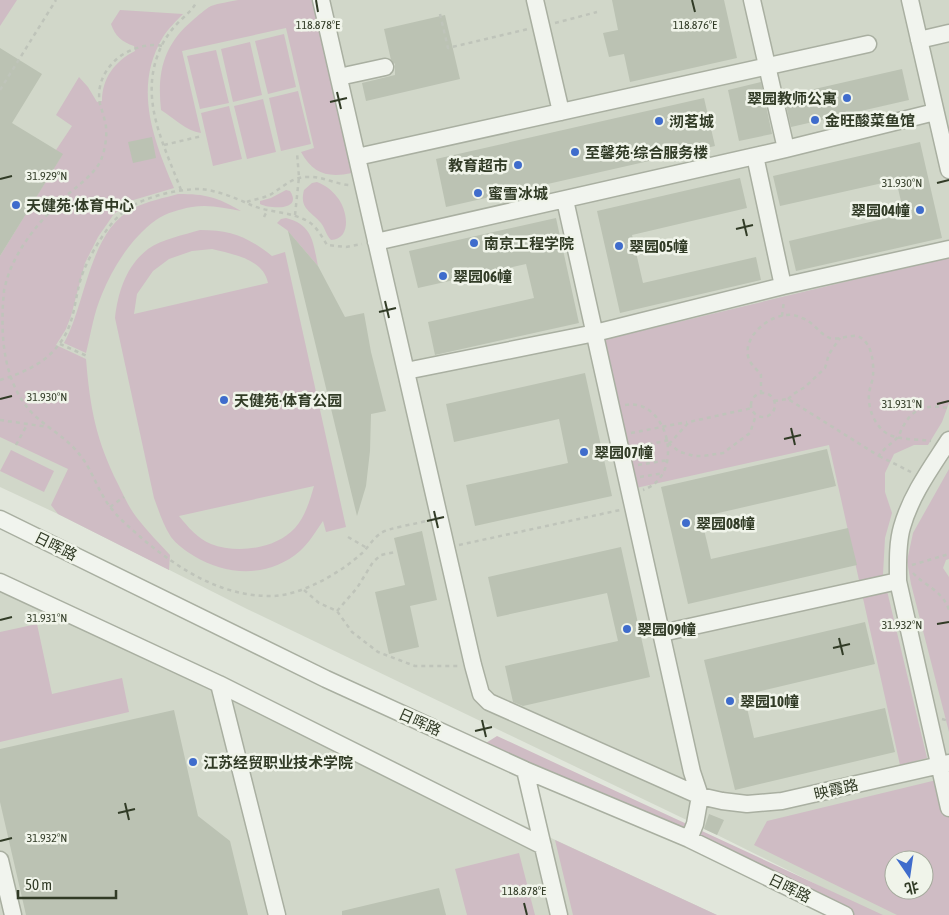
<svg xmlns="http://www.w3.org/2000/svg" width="949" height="915" viewBox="0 0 949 915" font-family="'Asap Condensed','Noto Sans SC',sans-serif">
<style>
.built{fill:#d1d7c9;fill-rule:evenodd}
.green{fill:#cfbcc4;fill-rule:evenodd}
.building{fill:#bbc2b3}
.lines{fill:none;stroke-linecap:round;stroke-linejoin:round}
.minor-casing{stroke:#a9afa1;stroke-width:19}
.path{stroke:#bfc4ba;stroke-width:2.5;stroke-dasharray:4 4;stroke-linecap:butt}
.minor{stroke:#f1f4ee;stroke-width:16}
.ticks{fill:none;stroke:#313b26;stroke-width:2}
.poi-dot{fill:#3f6ccc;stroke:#f0f4ea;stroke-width:2}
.labels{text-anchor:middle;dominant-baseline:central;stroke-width:5;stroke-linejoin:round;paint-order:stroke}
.poi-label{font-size:15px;font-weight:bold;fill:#313b26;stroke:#f0f4ea;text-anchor:start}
.street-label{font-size:15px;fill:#313b26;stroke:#f0f4ea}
.ticks-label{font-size:12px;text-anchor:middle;fill:#313b26;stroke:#f0f4ea;stroke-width:5;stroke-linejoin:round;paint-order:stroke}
</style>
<rect width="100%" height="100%" fill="#e1e6db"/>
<path class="built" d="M0,0H949V915H878L695,824L247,609L58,514L0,487ZM894,860H924V890H894Z
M0,582L717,915H0Z"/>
<path class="green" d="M0,0H17L0,26Z
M238,0H314L352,173C328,178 313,174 301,152L314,148L286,28L182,51L201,133C186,131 174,118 161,110C157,73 163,45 193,20C198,16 205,9 211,6C219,3 229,2 238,0Z
M120,10L183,14C176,21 168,29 163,37C133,87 153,139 174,188L130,201L114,214L98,237L85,263L71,316L66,329L56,345L86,359C90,408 96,440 118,484C124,496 129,508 137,518C147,531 159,543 170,555L169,570L58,514L51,505L68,469L0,437V256L62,155L56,150L72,126L56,115L79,77L88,87L97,102L102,101C102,78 115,61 135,51L134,46C122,42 115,36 111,24Z
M284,34L296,87L268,94L255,41Z
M250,42L262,95L233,102L221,49Z
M216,50L229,103L200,109L187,56Z
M298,91L311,144L281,151L269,98Z
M263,99L276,152L247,159L234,106Z
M229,106L242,159L213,166L201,113Z
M317,182C325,185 332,190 337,197C347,208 353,239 331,240C326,235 325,228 321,223C311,211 299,209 304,190L312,183Z
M286,190L290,191C303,211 270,209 260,204V201L271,198Z
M178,194C206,194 217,197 241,211C225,208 208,204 192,207C180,209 166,213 156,220C132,237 113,267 102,294C94,312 91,333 86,353L64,343C86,304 89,230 134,208C148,201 164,198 178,194Z
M286,218C313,225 313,242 318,266L287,230L277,223L281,219Z
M200,230C231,230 248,237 272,256L285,252L346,527L326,532L323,521C316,531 309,543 300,551C269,578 227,576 194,556C186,551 176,544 171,537C163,525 159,511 154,498L115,318C118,292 126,266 148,249C162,239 184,235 200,230ZM212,249C232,254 264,259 268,283L134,314L137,294L153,271L169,259L192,251ZM314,486C310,500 305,517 295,528C276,549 237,554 211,544C198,539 188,527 179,516Z
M949,257V403L942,422L928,445H914L894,454L885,473V492L892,513L885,538L883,574L927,758L900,765L829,445L636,488L603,340Z
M11,450L54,471L44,492L0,471Z
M949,469V559L946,560L943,568L949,577V732L911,584L907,561L913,533Z
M37,624L52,694L122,678L129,712L0,742V632Z
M497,736L883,915H845L478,748Z
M949,777V915H897L754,845L767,821ZM894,860H924V890H894Z
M555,840L717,915H573Z
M519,853L535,915H467L455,869Z"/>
<path class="building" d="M612,0H724L737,58L630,82L624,54L609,57L603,33L618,30Z
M445,15L460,79L366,101L362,83L395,75V64L391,60L384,29Z
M0,48L42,74L12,123L63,154L0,256Z
M902,69L909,100L791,127L784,96Z
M761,82L772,134L739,141L728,90Z
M704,98L715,146L446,207L436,159Z
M152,137L156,158L133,163L128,142Z
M920,142L942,238L796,271L789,241L904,214L896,180L780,206L773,176Z
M740,178L747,208L632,235L643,283L756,257L761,280L620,313L597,211Z
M556,218L579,323L435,355L428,322L534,298L526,264L418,288L409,251Z
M288,231L318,266L345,317L364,313L371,352L386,411L371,414L370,451L366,486L357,516Z
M585,373L612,496L475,526L466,485L568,463L559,419L454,442L446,404Z
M827,449L836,486L701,517L711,559L848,528L857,565L688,604L661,487Z
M422,531L437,600L410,606L419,647L389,654L375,592L405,585L394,538Z
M621,547L650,677L523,706L513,702L505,666L618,641L607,593L497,617L488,577Z
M865,622L875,664L744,695L754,738L885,708L895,752L735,790L704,660Z
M174,710L198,816L230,841L248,915H26L0,802V749Z
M709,814L724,820L717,835L704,829Z
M439,888L446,915H342V911Z"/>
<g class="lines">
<g class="minor-casing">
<path id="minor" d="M321,0L473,665L481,694L489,702L700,796L722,801L747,804L782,801L949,763
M535,0L561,112
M752,0L786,149
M910,0L949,170
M919,40L949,33
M339,77L385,67
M755,156L783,286
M357,157L868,44
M565,200L692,772L700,796L695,824L689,839
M376,242L786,149L935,112
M406,371L595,333L783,286L949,249
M949,440C931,468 911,495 902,527C897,544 898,564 898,581L949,808
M0,519L326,679L525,770L689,839L845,915
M0,582L219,684
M662,633L898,581
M525,770L559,915
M0,860L13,915
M277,915L219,684L543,846"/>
</g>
<path class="path" d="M440,14L448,48L528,29
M555,23L597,12
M162,46C149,43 133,48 122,55C106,66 96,84 100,104C102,111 105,119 106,127C107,137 105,150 101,160C94,175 77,186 65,197C38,222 11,254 4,291C0,333 2,383 34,415C49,429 67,438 80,455C93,471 98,492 111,508C121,521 133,530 145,541C182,571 223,597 273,596C302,595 340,573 361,554C368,548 373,538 381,533C388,528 416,524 426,521
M0,90L56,0
M164,145L202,136
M181,190C163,142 137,96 162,45C167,35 175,25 183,18C189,12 192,10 196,3
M247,202C255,199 266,198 273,193C284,186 293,177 307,177C322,176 335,184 349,185
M295,215L299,177L297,153
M264,217L267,211
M782,316L784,300
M60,344L87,356
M0,380C23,373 46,363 60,343C75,323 74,301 81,278C86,261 107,225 121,214C138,198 176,189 200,189C216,190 236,198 251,205C269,213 291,211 309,222C317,227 322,237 327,245L346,247L362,244
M751 405a12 12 0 1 1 24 0a12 12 0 1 1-24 0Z
M761,394V375C757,369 750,365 748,356C744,336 768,316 787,315C792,314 797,316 802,318C814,322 819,334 830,338C839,340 849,335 857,336C872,341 874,362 873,376C872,384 868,391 869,399C869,413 878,431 892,436C904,440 919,439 931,441
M788,399L795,393L805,387L825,368L829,354L840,338
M774,401L788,399L879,456C884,448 890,445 896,439C900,435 901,429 904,425C914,406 930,405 949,408
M625,405C668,397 687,475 643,490
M0,420L48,427
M631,433L687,422
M668,443L680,452L694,456H703L723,453L750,433L756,415
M669,444L689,422L752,408
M16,445L27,425
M633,448L669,440
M879,456L911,472
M638,465L668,460
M640,477L664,473
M110,507L124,497
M348,537L367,548
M459,545L620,510
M912,565L949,554
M913,573C925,586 943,591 949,610
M304,590L319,603L337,611L352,632L378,652L415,666H459
M337,611L357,588L373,562L381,555L395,552
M942,719L949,721"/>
<use href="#minor" class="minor"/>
</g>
<path class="ticks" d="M316,0L318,12M692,0L695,12M337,92L341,109M330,102L347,98M0,179L12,176M937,183L949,180M743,219L747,236M736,229L753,225M385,301L389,318M379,312L396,308M0,399L12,396M937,404L949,401M791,428L795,445M784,439L801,435M434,511L438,528M427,521L444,517M0,620L12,617M937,624L949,622M839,638L843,655M833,648L850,644M482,720L486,737M475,731L492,727M125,803L129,820M118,813L135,809M0,841L12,838M524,903L527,915"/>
<g class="poi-dot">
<circle cx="847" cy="98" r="5"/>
<circle cx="815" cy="120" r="5"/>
<circle cx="659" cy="121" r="5"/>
<circle cx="575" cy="152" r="5"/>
<circle cx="518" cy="165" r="5"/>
<circle cx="478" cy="193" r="5"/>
<circle cx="16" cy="205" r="5"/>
<circle cx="920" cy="210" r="5"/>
<circle cx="474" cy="243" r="5"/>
<circle cx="619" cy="246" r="5"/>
<circle cx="443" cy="276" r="5"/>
<circle cx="224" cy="400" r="5"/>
<circle cx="584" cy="452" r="5"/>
<circle cx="686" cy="523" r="5"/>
<circle cx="627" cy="629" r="5"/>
<circle cx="730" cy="701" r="5"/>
<circle cx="193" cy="762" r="5"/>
</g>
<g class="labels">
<g class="poi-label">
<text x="837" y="98" text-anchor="end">翠园教师公寓</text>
<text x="825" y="120">金旺酸菜鱼馆</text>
<text x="669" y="121">沏茗城</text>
<text x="585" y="152">至馨苑·综合服务楼</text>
<text x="508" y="165" text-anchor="end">教育超市</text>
<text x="488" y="193">蜜雪冰城</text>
<text x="26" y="205">天健苑·体育中心</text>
<text x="910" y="210" text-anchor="end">翠园04幢</text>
<text x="484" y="243">南京工程学院</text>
<text x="629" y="246">翠园05幢</text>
<text x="453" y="276">翠园06幢</text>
<text x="234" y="400">天健苑·体育公园</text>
<text x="594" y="452">翠园07幢</text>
<text x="696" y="523">翠园08幢</text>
<text x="637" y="629">翠园09幢</text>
<text x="740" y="701">翠园10幢</text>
<text x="203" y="762">江苏经贸职业技术学院</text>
</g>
<g class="street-label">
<text transform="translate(56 546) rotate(26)">日晖路</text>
<text transform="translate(420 722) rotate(24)">日晖路</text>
<text transform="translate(836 789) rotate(-13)">映霞路</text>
<text transform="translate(790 888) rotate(26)">日晖路</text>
</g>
</g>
<g class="ticks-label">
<text x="318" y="29">118.878°E</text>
<text x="695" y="29">118.876°E</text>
<text x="47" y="180">31.929°N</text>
<text x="902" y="187">31.930°N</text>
<text x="47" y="401">31.930°N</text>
<text x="902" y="408">31.931°N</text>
<text x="47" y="622">31.931°N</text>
<text x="902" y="629">31.932°N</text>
<text x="47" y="842">31.932°N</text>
<text x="524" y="895">118.878°E</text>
</g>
<g transform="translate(909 875) rotate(167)"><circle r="24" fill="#f0f4ea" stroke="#a4aa9c"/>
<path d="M0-4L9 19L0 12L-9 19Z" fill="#3f6ccc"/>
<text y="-8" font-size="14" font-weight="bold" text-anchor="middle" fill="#313b26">北</text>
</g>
<path d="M18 890v8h98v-8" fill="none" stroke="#313b26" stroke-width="2.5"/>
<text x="25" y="890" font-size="15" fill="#313b26" stroke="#f0f4ea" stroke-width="4" paint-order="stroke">50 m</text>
</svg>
